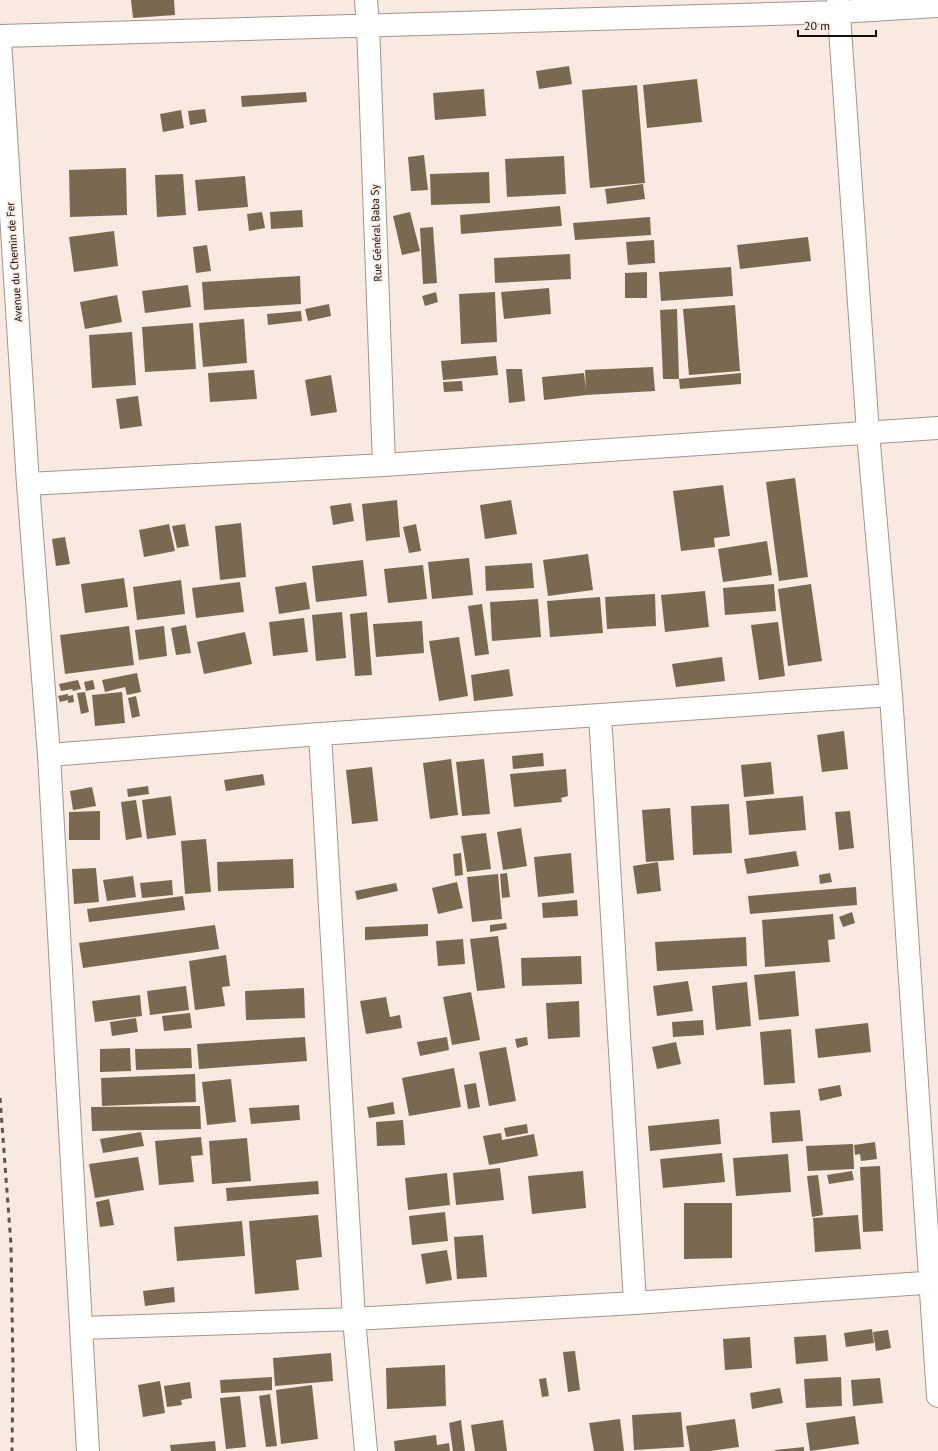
<svg xmlns="http://www.w3.org/2000/svg" width="938" height="1451" viewBox="0 0 938 1451" font-family="'PT Sans',sans-serif">
<style>
.building{fill:#7a6951}
.lines{fill:none;stroke-linecap:round;stroke-linejoin:round}
.minor-casing{stroke:#a2958c;stroke-width:24}
.minor{stroke:#fff;stroke-width:22}
.rail{stroke:#5c554f;stroke-width:3;stroke-dasharray:5 5;stroke-linecap:butt}
.labels{text-anchor:middle;dominant-baseline:central;stroke-width:3;stroke-linejoin:round;paint-order:stroke}
.street-label{font-size:11px;fill:#130f0b;stroke:#f8eae0}
</style>
<rect width="100%" height="100%" fill="#f8eae0"/>
<path class="building" d="M131,0H174L175,15L133,18Z
M569,66L572,84L539,89L536,71Z
M697,79L702,122L647,128L643,85Z
M637,85L645,183L590,188L582,90Z
M484,89L486,116L435,120L433,93Z
M306,92L307,102L242,107L241,96Z
M205,109L207,122L190,125L188,111Z
M181,110L184,128L163,132L160,114Z
M424,155L428,190L411,191L408,157Z
M564,156L566,194L507,197L505,159Z
M126,168L127,215L70,217L69,170Z
M489,172L490,203L431,205L430,174Z
M183,174L186,215L157,217L155,175Z
M245,176L248,207L198,211L195,180Z
M643,184L645,199L607,204L605,189Z
M560,206L562,226L461,234L460,215Z
M302,210L303,227L271,229L270,212Z
M262,212L265,228L249,231L247,214Z
M410,212L420,251L402,255L393,216Z
M650,217L651,235L575,240L573,223Z
M433,227L437,283L423,284L420,228Z
M114,231L118,266L74,272L69,237Z
M808,237L811,261L740,269L737,245Z
M654,240L655,263L628,265L626,242Z
M207,245L211,271L196,273L193,247Z
M570,254L571,279L495,283L494,258Z
M731,267L733,296L661,301L659,272Z
M647,272V298H625V273Z
M300,276L301,304L204,310L202,282Z
M188,285L191,307L145,313L142,291Z
M549,288L551,314L504,319L501,292Z
M436,292L438,302L425,306L422,296Z
M495,292L497,342L461,344L459,294Z
M117,295L122,322L85,329L80,302Z
M329,304L331,316L308,321L305,309Z
M735,305L740,371L689,375L683,309Z
M677,309L679,379H663L660,310Z
M301,311L302,321L268,325L267,314Z
M244,319L247,363L203,367L199,323Z
M193,323L196,369L145,372L142,327Z
M132,332L136,385L92,388L89,335Z
M496,356L498,375L443,380L441,361Z
M653,367L655,391L586,395L544,400L542,377L584,373L586,389L585,370Z
M506,369H522L525,401L509,403Z
M254,370L257,399L210,402L208,373Z
M741,373V384L680,389L679,379Z
M331,375L337,412L311,416L305,380Z
M462,381L463,391L444,392L443,382Z
M138,396L142,426L120,429L116,399Z
M795,478L808,577L779,581L766,482Z
M723,485L730,536L714,538L715,547L681,551L673,491Z
M397,500L400,537L366,541L362,504Z
M511,500L517,534L485,539L480,505Z
M351,503L354,521L333,525L330,506Z
M241,523L246,577L220,580L215,526Z
M169,524L175,551L144,557L139,530Z
M185,524L189,546L177,548L172,526Z
M416,524L421,551L409,553L403,527Z
M65,537L70,564L56,566L52,539Z
M767,541L772,575L723,582L718,549Z
M588,554L593,590L548,596L543,560Z
M469,558L473,595L432,599L428,562Z
M363,560L367,596L316,602L312,566Z
M532,563L534,588L486,591L485,566Z
M423,565L427,599L388,603L384,569Z
M124,578L128,607L85,613L81,584Z
M181,580L185,614L137,620L133,587Z
M240,582L244,612L196,618L192,588Z
M306,582L310,609L279,614L275,587Z
M774,584L776,611L725,615L723,588Z
M811,584L822,661L788,666L778,589Z
M705,591L709,627L665,632L661,595Z
M655,594L656,626L607,629L605,597Z
M600,597L603,633L550,637L547,601Z
M538,599L541,637L492,641L490,602Z
M482,604L489,654L475,656L468,606Z
M342,612L346,658L316,661L312,615Z
M367,612L372,675L355,676L350,614Z
M304,618L308,652L273,656L269,622Z
M422,621L424,653L376,657L373,624Z
M778,622L785,676L759,680L751,625Z
M186,625L191,653L176,655L171,628Z
M129,626L134,665L65,674L60,635Z
M164,626L167,656L139,660L135,630Z
M245,632L252,664L204,674L197,642Z
M459,637L468,696L439,701L429,641Z
M722,657L725,681L676,687L672,664Z
M509,669L513,696L474,701L471,675Z
M137,673L141,692L127,695L125,687L105,692L102,680Z
M78,680L81,689L73,691L72,689L61,691L59,684Z
M93,680L95,689L86,691L84,682Z
M85,692L89,712L81,714L77,693Z
M122,692L125,723L95,726L92,695Z
M68,694V696L73,695L74,702L68,703V700L60,702L58,696Z
M136,696L140,716L132,718L128,698Z
M844,731L848,769L822,772L817,735Z
M543,753L544,766L513,769L512,756Z
M451,759L458,815L430,819L423,763Z
M484,759L490,814L462,816L456,762Z
M771,762L774,794L744,797L741,765Z
M372,767L378,821L352,824L346,770Z
M566,769L568,796L561,798L562,802L514,807L510,774Z
M263,774L265,785L226,791L224,780Z
M148,786L149,794L128,797L127,789Z
M92,787L96,806L73,810L70,791Z
M171,796L176,835L147,839L142,800Z
M803,796L806,830L749,835L746,801Z
M136,800L142,837L126,840L121,802Z
M729,804L732,853L693,855L691,806Z
M670,808L674,860L646,862L642,810Z
M100,811V840H69V812Z
M850,811L854,848L839,850L835,812Z
M521,828L527,866L503,870L497,832Z
M486,833L491,869L467,872L461,836Z
M206,839L211,892L185,894L181,841Z
M796,851L799,866L747,874L744,859Z
M461,853L463,875L455,876L453,854Z
M571,853L574,893L538,897L534,857Z
M293,859L294,888L218,891L217,862Z
M658,862L661,891L637,894L633,866Z
M96,868L99,902L74,904L72,869Z
M507,873L510,897L502,898L500,874Z
M830,873L832,882L820,884L819,875Z
M498,874L502,919L472,922L467,877Z
M133,876L136,897L107,901L103,880Z
M172,880L173,895L142,898L140,883Z
M457,882L463,908L438,914L432,888Z
M396,883L398,891L357,900L355,891Z
M856,887L857,905L750,914L748,896Z
M183,896L185,910L89,922L87,909Z
M577,900L578,916L543,918L542,903Z
M852,912L855,923L843,927L839,917Z
M833,914L835,939L828,940L830,962L765,967L762,920Z
M506,923L507,929L490,932V925Z
M428,924V936L365,940V927Z
M215,925L219,949L83,968L79,943Z
M498,936L505,988L477,991L470,939Z
M746,937L747,966L657,971L655,942Z
M463,939L465,964L438,966L436,941Z
M226,955L230,986L222,987L225,1006L195,1010L189,961Z
M581,956L582,984L522,986L521,958Z
M795,971L799,1016L759,1020L754,975Z
M688,981L693,1011L657,1016L653,986Z
M747,982L751,1026L716,1030L712,986Z
M186,986L189,1010L150,1015L147,991Z
M304,988L305,1018L246,1020L245,991Z
M471,992L480,1040L452,1045L443,997Z
M140,995L142,1016L95,1022L92,1001Z
M386,997L390,1017L400,1015L402,1028L366,1034L360,1001Z
M579,1001L580,1037L548,1039L546,1003Z
M190,1013L192,1028L164,1031L162,1016Z
M136,1018L138,1032L112,1036L110,1022Z
M703,1020L704,1035L673,1037L672,1022Z
M868,1023L871,1052L818,1058L815,1029Z
M791,1029L795,1083L764,1085L760,1032Z
M305,1037L307,1061L199,1069L197,1044Z
M447,1037L449,1050L420,1056L417,1042Z
M527,1037L528,1045L517,1048L515,1039Z
M676,1042L681,1064L657,1069L652,1047Z
M506,1047L516,1101L489,1106L479,1052Z
M130,1048L131,1071L100,1072V1049Z
M191,1048L192,1068L136,1070L135,1049Z
M454,1068L461,1107L409,1116L402,1078Z
M195,1074L196,1102L102,1106L101,1078Z
M231,1079L236,1122L207,1125L202,1082Z
M476,1083L480,1107L468,1109L464,1085Z
M840,1085L842,1096L820,1101L818,1089Z
M393,1102L395,1114L369,1118L367,1107Z
M299,1105L300,1120L251,1124L249,1108Z
M200,1106L201,1129L92,1131L91,1107Z
M800,1110L803,1141L772,1143L770,1112Z
M719,1119L721,1144L650,1151L648,1126Z
M403,1120L405,1145L377,1146L376,1122Z
M527,1124L528,1133L506,1137L504,1128Z
M141,1132L144,1146L103,1153L100,1139Z
M501,1133L502,1140L534,1134L538,1156L489,1165L483,1136Z
M201,1137L203,1155L191,1156L194,1182L159,1185L155,1141Z
M247,1138L251,1181L212,1184L209,1141Z
M875,1142L877,1159L861,1161L860,1154L855,1155L854,1145Z
M853,1144L854,1169L808,1171L806,1146Z
M722,1153L725,1182L663,1188L660,1159Z
M788,1154L791,1192L736,1196L733,1158Z
M138,1157L144,1190L95,1198L89,1164Z
M880,1166L883,1231L863,1232L860,1167Z
M500,1168L504,1200L456,1205L453,1173Z
M583,1171L586,1208L532,1214L528,1176Z
M852,1171L854,1180L829,1184L827,1175Z
M447,1173L450,1205L408,1210L405,1178Z
M818,1175L823,1215L812,1217L807,1176Z
M318,1181L319,1194L227,1201L226,1188Z
M109,1199L114,1225L100,1227L96,1202Z
M684,1203H732V1258L684,1259Z
M445,1212L448,1241L412,1245L409,1216Z
M318,1215L322,1257L296,1260L299,1290L255,1294L249,1221Z
M858,1215L861,1249L815,1252L813,1218Z
M242,1221L245,1256L177,1261L174,1227Z
M483,1235L487,1277L457,1279L454,1237Z
M447,1250L452,1280L426,1284L421,1254Z
M174,1287L175,1302L145,1306L143,1291Z
M872,1329L874,1343L846,1347L844,1333Z
M888,1330L891,1348L876,1351L873,1332Z
M826,1335L828,1361L796,1364L794,1337Z
M750,1337L752,1368L725,1370L723,1339Z
M575,1351L580,1390L568,1392L563,1352Z
M331,1353L333,1381L275,1386L273,1358Z
M445,1365L446,1406L387,1409L386,1368Z
M272,1377V1390L221,1393L220,1380Z
M841,1377L842,1406L806,1408L804,1379Z
M546,1378L549,1396L542,1397L539,1379Z
M880,1378L883,1403L853,1406L851,1380Z
M160,1381L165,1413L143,1417L138,1385Z
M190,1382L192,1398L181,1400L182,1405L167,1407L164,1386Z
M312,1385L318,1439L281,1444L276,1390Z
M780,1388L783,1403L752,1409L750,1393Z
M270,1394L277,1446L266,1447L259,1396Z
M240,1396L246,1447L226,1449L220,1398Z
M681,1412L684,1447L634,1450L632,1415Z
M855,1416L859,1444L810,1451L806,1423Z
M620,1419L624,1451H594L589,1423Z
M735,1419L739,1447L710,1451H690L686,1426Z
M461,1420L465,1451H453L449,1423Z
M503,1420L507,1451H475L471,1425Z
M436,1435L437,1445L449,1443L450,1451H395L394,1441Z
M215,1441L216,1451H171L170,1445Z
M804,1447V1451H775V1450Z"/>
<g class="lines">
<g class="minor-casing">
<path id="minor" d="M366,0L368,25L384,465
M838,0L868,433L891,695L938,1396
M0,36L839,12L938,6
M0,40L28,484L49,755L88,1451
M28,484L384,465L938,428
M600,715L635,1303
M320,734L354,1319L366,1451
M49,755L320,734L891,695
M81,1328L354,1319L635,1303L938,1282"/>
</g>
<use href="#minor" class="minor"/>
<path class="rail" d="M0,1098L11,1245L13,1369L12,1451"/>
</g>
<g class="labels">
<g class="street-label">
<text transform="translate(376 233) rotate(-92)">Rue Général Baba Sy</text>
<text transform="translate(14 262) rotate(-94)">Avenue du Chemin de Fer</text>
</g>
</g>
<path d="M798 30v6h78v-6" fill="none" stroke="#130f0b" stroke-width="2"/>
<text x="804" y="30" font-size="12" fill="#130f0b" stroke="#f8eae0" stroke-width="3" paint-order="stroke">20 m</text>
</svg>
